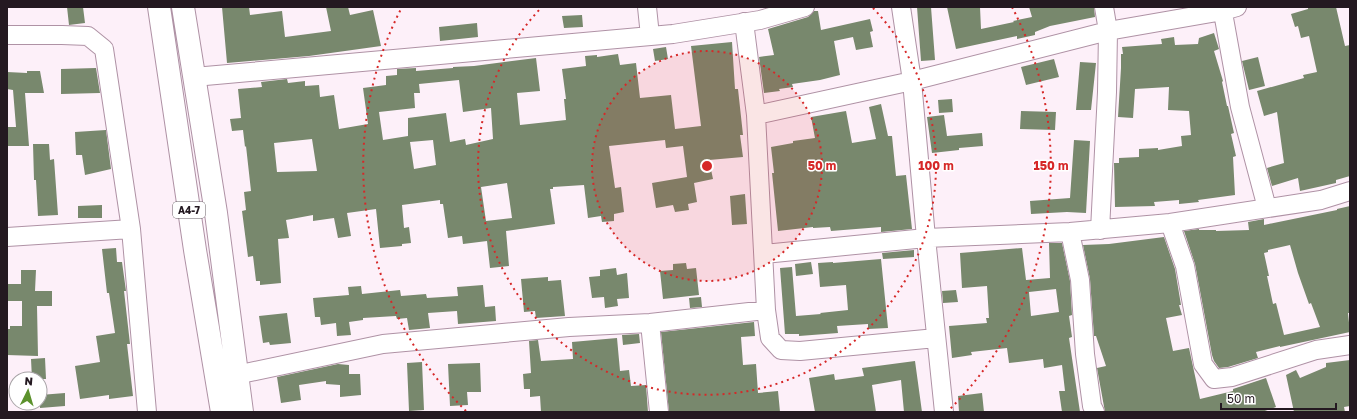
<svg xmlns="http://www.w3.org/2000/svg" width="1357" height="419" viewBox="0 0 1357 419" font-family="'Golos Text',sans-serif">
<style>
.building{fill:#78886d;fill-rule:evenodd}
.lines{fill:none;stroke-linecap:round;stroke-linejoin:round}
.street-casing{stroke:#af92a5;stroke-width:20}
.highway-casing{stroke:#af92a5;stroke-width:24}
.street{stroke:#fff;stroke-width:18}
.highway{stroke:#fff;stroke-width:22}
.ring{fill:none;stroke:#d62828;stroke-width:2;stroke-dasharray:2 4}
.labels{text-anchor:middle;dominant-baseline:central;stroke-width:3;stroke-linejoin:round;paint-order:stroke}
.shield{fill:#fff;stroke:#665e64;stroke-width:1}
.shield-label{font-size:10px;font-weight:bold;fill:#241921}
.centre{fill:#d62828;stroke:#fff;stroke-width:2}
.ring-label{font-size:12px;text-anchor:middle;font-weight:bold;fill:#d62828;stroke:#fff;stroke-width:3;stroke-linejoin:round;paint-order:stroke}
</style>
<rect width="100%" height="100%" fill="#fdf0f9"/>
<path class="building" d="M67,7H83L85,23L69,25Z
M222,7H249L250,15L282,11L285,37L331,31L326,7H348L350,15L373,10L381,46L309,56L227,63Z
M917,7H931L935,60L921,61Z
M947,7H980L981,29L1014,22L1013,21L1032,17L1029,7H1094L1095,17L1050,26L1035,32V35L1017,39V36L956,49Z
M1308,7H1336L1345,46L1350,45V176L1336,180V183L1300,191L1298,178L1272,186L1267,168L1284,163L1277,112L1264,116L1257,91L1304,78L1303,75L1317,72L1309,36L1301,38L1298,26L1295,27L1291,14L1308,9Z
M814,11H818L821,30L870,19L873,31L870,32L873,47L856,50L853,37L834,41L840,75L820,80L792,84L793,87L779,89L780,91L764,93L759,57L774,55L768,29L808,17Z
M582,15L583,27L564,28L562,16Z
M477,23L478,37L440,41L439,27Z
M1214,33L1219,49L1214,51L1223,81L1222,82L1227,106H1228L1234,133L1231,134L1236,156L1233,157L1235,195L1198,200L1199,202L1179,204V200L1154,202L1155,206L1115,207L1114,163H1119V158L1139,157V149L1158,148V150L1182,146L1181,136L1191,135L1189,111L1168,110L1169,87L1135,89L1133,118L1118,117L1121,68V54H1123L1122,47L1162,44L1161,39L1174,37L1175,45L1198,44L1199,38Z
M732,42L735,89H738L743,135H740L743,157L709,160L713,179L694,183L697,202L688,204L689,210L675,212L673,205L656,208L652,183L687,177L683,146L666,148L665,140L609,146L615,188L621,187L624,212L614,214V221L602,222L601,216L588,218L584,185L553,187V189H550L555,224L506,231L509,266L490,268L487,241L463,244L462,236L448,238L443,204H440V200L402,205L404,228L409,227L411,243L402,244V246L380,248L376,209L347,213L351,236L338,238L334,218L313,221V215L286,220L289,238L278,239L281,283L260,285V281H256L253,256L248,257L242,211L246,210L244,192L251,191L246,146L245,147L243,130L232,131L230,119L241,118L238,89L262,87L261,82L287,79L288,83L305,81V86L319,85L320,97L334,95L339,129L368,124L363,88L386,85V76L397,75V69L416,68V71L453,68V67L474,66L536,58L540,91L517,93L520,125L566,120L564,99H566L562,69L586,66L585,56L597,55V57L618,54L620,65L636,63L640,98L671,95L675,129L701,126L691,46ZM459,80L463,112L491,108L493,139L466,145L465,139L450,142L446,113L408,118V136L383,140L379,112L415,108L414,93H420L419,84ZM312,139L317,171L277,172L274,143ZM433,140L436,165L414,169L410,142ZM507,183L512,218L486,221L481,187Z
M666,47L668,59L655,61L653,49Z
M1258,57L1265,86L1249,90L1242,61Z
M1054,59L1059,77L1026,85L1021,67Z
M1080,62L1096,63L1091,110H1076Z
M96,68L100,93L61,94V69Z
M27,71H40L44,93H25L29,146H7V127H16L13,90L7,89V72L27,73Z
M952,99L953,112L939,113L938,100Z
M881,104L888,136H892L896,176L906,175L912,229L881,232V227L831,231L830,227L813,228V227L778,231L772,173H774L771,147L793,143V141L815,138L811,117L846,111L852,143L876,139L869,107Z
M1021,111L1056,112L1055,130L1020,129Z
M944,115L947,136L982,133L983,146L959,148V150L932,153L927,117Z
M106,130L111,169L85,175L82,155H76L75,132Z
M1074,140L1090,141L1086,213L1067,212L1031,214L1030,201L1070,198Z
M33,144H49L50,160L54,159L58,215L38,216L36,180H34Z
M745,194L747,224L732,225L730,196Z
M102,205V218H78V206Z
M1350,206V313H1348L1350,332L1280,347V346L1256,352L1258,358L1228,367L1219,368L1214,361L1212,355L1195,264L1184,231L1199,229V230H1216V231L1249,230L1248,222L1264,219V225L1337,210V209ZM1290,245L1298,273L1309,304L1311,303L1320,327L1284,335L1276,303L1273,304L1267,276H1269L1264,253L1268,252V250Z
M1164,237L1175,269L1181,305H1179L1182,315L1166,318L1173,351L1189,348L1200,399L1233,391V389L1266,378L1276,407L1262,412H1105L1097,368L1106,366L1096,336H1094L1090,279L1083,245L1109,244Z
M1049,243H1062L1070,281L1072,315L1069,316L1072,337L1069,338L1080,412H1062L1059,391H1065L1062,365L1044,368L1043,359L1009,363L1007,348L971,352L972,355L952,358L949,326L987,323L986,318H989L987,286L962,288L960,253L1022,248L1026,280L1050,278ZM1056,289L1059,312L1031,316L1029,292Z
M116,248L117,262H122L126,291H124L130,344H127L133,396L109,399V395L80,399L75,366L100,362L96,336L115,333L109,293H107L102,249Z
M914,250V257L883,259L882,253Z
M881,259L888,328L868,329V324L837,326L838,333L799,336V334H785L780,268L792,267L796,316L821,314L820,313L848,310L846,285L820,287L818,263L833,262V263Z
M811,262L813,274L796,276L795,264Z
M686,263L687,269L696,268L699,295L663,299L660,271L673,270V264Z
M616,268L617,275L627,273L629,298L617,299L618,306L605,308L604,297L592,298L589,277L600,276V270Z
M21,270H36L35,291H52V306H37L38,356L7,355L8,329H10V326H22V301H7V284H21Z
M548,277V281L561,280L565,316L536,318L535,311L524,312L521,279Z
M483,285L485,307L495,306L496,321L458,324L457,311L428,313L430,328L409,330L407,318L397,319L396,316L363,318V320L349,322L351,335L337,336L336,323L321,325L320,317H315L313,298L349,295L348,287L361,286L362,294L400,290L401,296L426,294L427,298L458,296L457,287Z
M956,290L958,302L943,303L942,291Z
M701,297L702,307L690,308L689,298Z
M287,313L291,343L270,345L269,342L263,343L259,316Z
M754,322L755,336L741,337L743,365L756,364L758,393L778,391L780,412H669L661,332Z
M639,334L640,343L623,345L622,335Z
M617,338L620,371L629,370L631,386L646,385L648,412H541L540,396L530,397V389H524L523,374L531,373L529,341L538,340L541,361L573,359L572,342Z
M45,358L46,379H32L31,359Z
M1350,360V406L1344,407L1345,412H1294L1286,375L1296,370L1300,378L1326,367V363Z
M915,361L922,412H904L901,380L872,385L876,412H815L809,378L834,374L835,380L864,376L862,368Z
M422,362L424,410L409,411L407,363Z
M480,363L481,392H467L468,405L450,406L448,364Z
M338,364L349,365V374H360L361,395L340,397V385L326,384V381L299,385L301,400L281,403L277,377Z
M65,393V406L40,408V395Z
M982,393L984,412H959L958,396Z"/>
<g class="lines">
<g class="street-casing">
<path id="street" d="M647,7L650,36
M901,7L912,81L926,238L944,412
M1222,7L1240,107L1267,208
M744,22L756,115L766,310L770,338L781,350L800,351L936,338
M7,35H62L88,36L104,49L131,229L147,412
M194,77L673,34L760,20L805,7
M756,115L912,81L1108,31L1223,11L1237,7
M1170,223L1185,266L1203,364L1214,379L1232,377L1316,350L1350,345
M1100,230L1107,92L1108,31L1104,7
M1070,232L1080,280L1085,354L1092,406L1095,412
M7,237L131,229
M764,254L926,238L1070,232L1170,223L1321,200L1350,191
M650,323L659,412
M236,375L383,344L569,327L650,323L766,310"/>
</g>
<g class="highway-casing">
<path id="highway" d="M159,7L195,250L222,412
M183,7L216,213L242,412"/>
</g>
<use href="#street" class="street"/>
<use href="#highway" class="highway"/>
</g>
<circle cx="707" cy="166" r="115" fill="#d62828" fill-opacity=".12"/>
<g class="ring">
<circle cx="707" cy="166" r="115"/>
<path d="M873 8A229 229 0 1 1 541 8"/>
<path d="M466 411A344 344 0 0 1 402 7M1012 7A344 344 0 0 1 948 411"/>
</g>
<g class="labels">
<rect class="shield" x="173" y="202" width="32" height="16" rx="3"/>
<g class="shield-label">
<text x="189" y="210">A4-7</text>
</g>
</g>
<circle cx="707" cy="166" r="6" class="centre"/>
<g class="ring-label">
<text x="822" y="170">50 m</text>
<text x="936" y="170">100 m</text>
<text x="1051" y="170">150 m</text>
</g>
<rect width="1357" height="419" fill="none" stroke="#241921" stroke-width="16"/>
<g transform="translate(28 391) rotate(5)"><circle r="19" fill="#ffffff" stroke="#a7a3a6"/>
<path d="M0-3L7 15L0 10L-7 15Z" fill="#5b912c"/>
<text y="-6" font-size="11" font-weight="bold" text-anchor="middle" fill="#241921">N</text>
</g>
<path d="M1221 403v6h115v-6" fill="none" stroke="#241921" stroke-width="2"/>
<text x="1227" y="403" font-size="12" fill="#241921" stroke="#ffffff" stroke-width="3" paint-order="stroke">50 m</text>
</svg>
